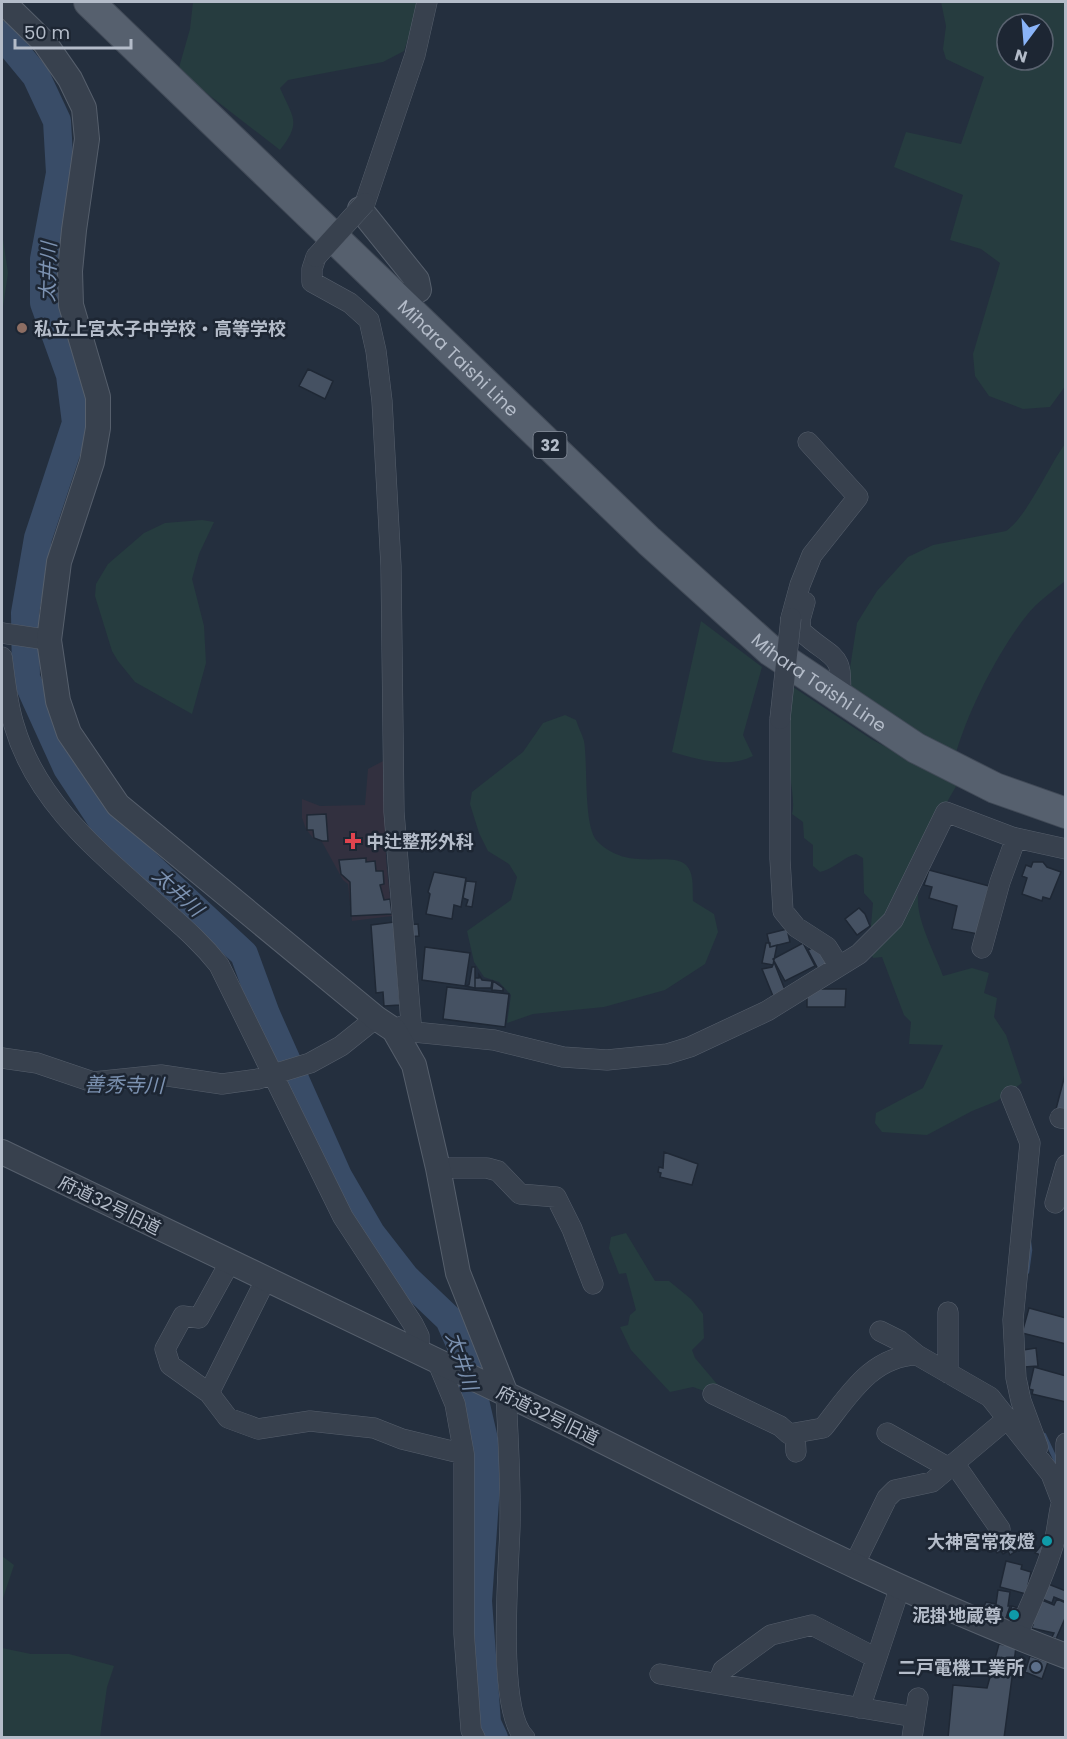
<svg xmlns="http://www.w3.org/2000/svg" width="1067" height="1739" viewBox="0 0 1067 1739" font-family="Poppins,'Noto Sans JP',sans-serif">
<style>
.medical{fill:#32303f}
.green{fill:#263c3f;fill-rule:evenodd}
.lines{fill:none;stroke-linecap:round;stroke-linejoin:round}
.stream{stroke:#394c67;stroke-width:4.5}
.river{stroke:#394c67;stroke-width:28}
.building{fill:#455162;stroke:#1f2835;stroke-width:1.5}
.minor-casing{stroke:#565f6c;stroke-width:21}
.tertiary-casing{stroke:#565f6c;stroke-width:26}
.primary-casing{stroke:#414a57;stroke-width:32}
.minor{stroke:#38414e;stroke-width:20}
.tertiary{stroke:#38414e;stroke-width:24}
.primary{stroke:#56606e;stroke-width:30}
.minor-bridge-casing{stroke:#565f6c;stroke-width:21;stroke-linecap:butt}
.minor-bridge{stroke:#38414e;stroke-width:20}
.education-dot{fill:#8d6e63;stroke:#1d2633;stroke-width:2}
.health-dot{fill:#e0444e;stroke:#1d2633;stroke-width:2}
.culture-dot{fill:#0f9aa8;stroke:#1d2633;stroke-width:2}
.service-dot{fill:#5c6f8a;stroke:#1d2633;stroke-width:2}
.labels{text-anchor:middle;dominant-baseline:central;stroke-width:5;stroke-linejoin:round;paint-order:stroke}
.shield{fill:#1d2633;stroke:#878f9c;stroke-width:1.5}
.shield-label{font-size:16px;font-weight:bold;fill:#b4bcc9}
.poi-label{font-size:18px;font-weight:bold;fill:#b4bcc9;stroke:#1d2633;text-anchor:end}
.street-label{font-size:18px;fill:#b4bcc9;stroke:#1d2633}
.water-label{font-size:20px;font-style:italic;fill:#7c92b1;stroke:#1d2633}
</style>
<rect width="100%" height="100%" fill="#242f3e"/>
<path class="medical" d="M385,760L386,859L392,916L352,921L348,884L343,880L322,842L313,838L306,829L302,818V799L320,806L365,805L368,769Z"/>
<path class="green" d="M193,2H420L404,51L383,62L288,80L280,88C293,118 302,122 280,150L178,71L190,29Z
M941,2H1065L1066,385L1050,407L1023,409L989,396L975,376L973,354L1000,263L981,249L950,240L963,195L894,167L906,132L961,144L984,77L946,59L943,49L946,26ZM1007,24H1043V60H1007Z
M2,232L8,273L2,314Z
M1065,444V581C1053,591 1037,602 1027,615C998,651 966,714 954,760L847,687L857,623L877,591L908,557L933,545L1006,531C1027,517 1048,467 1065,444Z
M202,520L214,522L199,554L192,579L204,626L206,663L192,714L135,682L118,661L112,651L95,596L96,584L108,564L144,533L165,523Z
M701,621L762,667L743,735L753,756C727,769 697,759 672,752Z
M790,685L871,739L957,785C936,819 910,875 920,916C925,936 936,957 943,976L972,968L989,973L984,993L997,998L994,1017L1006,1035L1022,1083L997,1101L972,1111L927,1135L882,1132L875,1123L876,1113L923,1088L943,1045L909,1044L911,1022L904,1015L882,957L873,958L869,948L873,903L864,893L863,858L856,854C842,858 834,869 820,872L813,866V845L804,838L803,822L792,814C796,801 788,770 787,753C787,731 789,708 790,685Z
M565,715L576,720C578,727 582,734 584,741C588,762 583,826 597,841C628,873 670,850 686,865C695,874 692,890 693,901L714,914L718,932L705,964L665,990L604,1007L533,1014L507,1023L511,995L499,982L484,977L474,962L467,931L511,900L517,877L509,864L488,851L479,833L470,804L472,792L523,752L543,723Z
M626,1233L655,1281H669L691,1299L703,1314L704,1338L692,1350L695,1358L717,1384L704,1391L693,1387L670,1392L631,1350L620,1327L628,1325L630,1315L636,1310L626,1273L619,1274L609,1248L611,1237Z
M2,1556L14,1565L2,1601V1612Z
M2,1648L31,1654H69L114,1666L107,1687L100,1737H2Z"/>
<g class="lines">
<path class="stream" d="M1027,1272L1030,1250L1029,1242
M1044,1435L1058,1465"/>
<path class="river" d="M2,35L36,76L57,121L60,173L44,259V303L70,375L76,423L38,538L25,613L26,678L67,768L104,824L244,954L266,1014L338,1176L371,1233L406,1278L449,1319L464,1353L488,1457L478,1601L487,1723L494,1738"/>
</g>
<path class="building" d="M308,369L333,381L325,399L299,386Z
M326,814L328,841H322L314,838L313,830H307V815Z
M366,858V862L375,861L376,871H383L384,884L380,885L384,900L390,899L392,914L351,916L350,882L341,874L339,860Z
M1033,862H1043L1047,867L1061,872L1050,899L1043,897L1042,901L1022,894L1027,878L1022,876L1026,865L1031,867Z
M929,870L989,886L978,934L952,929L957,906L929,898L932,887L924,885Z
M434,872L466,878L461,907L454,905L452,919L426,914L430,894L428,892Z
M466,881L476,882L472,907L466,906L468,900L463,898Z
M859,908L865,914L870,926L857,935L845,919Z
M394,922L400,1005L384,1006L383,992L376,993L371,925Z
M418,924L419,936L407,937L406,925Z
M787,929L790,942L770,947L767,934Z
M766,943H770V947L777,945L773,965L762,963Z
M803,943L815,966L785,981L773,959Z
M820,944L831,964L819,971L808,950Z
M425,947L470,953L465,986L422,980Z
M774,962L785,990L775,1001L762,969L772,967Z
M472,967H475V988L465,986L469,985Z
M479,975L482,980L492,981L491,988H475V978H479Z
M493,981L503,988V991L492,990Z
M447,987L509,994L505,1027L443,1019Z
M807,989H846L845,1007H807Z
M1066,1071V1111L1056,1109Z
M664,1152L698,1164L692,1185L660,1177L661,1173L658,1172L659,1167L663,1168Z
M1029,1308L1066,1318V1344L1022,1333Z
M1036,1348L1038,1366L1024,1367L1023,1350Z
M1034,1367L1066,1376V1402L1032,1394L1033,1390L1029,1389Z
M1003,1533L1016,1551L1010,1555L1008,1551L1003,1554L1001,1551L997,1553L995,1550L990,1552L983,1542L995,1534Z
M1043,1543L1050,1546L1046,1557L1035,1553Z
M1006,1561L1022,1565L1021,1569L1031,1572L1026,1594L1000,1587Z
M1043,1582L1066,1591V1602L1054,1597L1052,1603L1037,1597Z
M998,1590L1010,1592L1008,1606H1010L1005,1621L982,1611L986,1602L996,1604Z
M1037,1598L1054,1605L1057,1599L1066,1603V1616L1056,1639L1052,1637L1054,1633L1031,1628L1033,1625L1027,1623Z
M1012,1606L1021,1609L1016,1623L1007,1619Z
M999,1644L1016,1647L1004,1738H948L953,1685L987,1688Z
M1030,1656L1048,1662L1042,1679L1025,1672Z"/>
<g class="lines">
<g class="minor-casing">
<path id="minor" d="M365,203L415,55L427,2
M316,257L312,269V282L350,303L369,320L376,351L382,401L391,566L394,812L411,1022L394,1030
M805,602L800,620L801,631C833,661 844,650 840,698
M791,618L800,585L812,555L858,497L808,442
M2,633L49,640
M2,657C5,679 7,703 14,725C35,798 92,846 147,895C173,919 197,937 219,965L343,1217L413,1324L419,1336V1353
M780,719V859L783,911L796,927L827,947L839,966
M982,948L1000,882L1016,838
M394,1030L494,1040L563,1057L607,1060L667,1054L690,1047L767,1011L859,954L893,920L946,812L1012,837L1066,849
M2,1058L37,1063L93,1082L161,1075L222,1084L258,1079L310,1063L341,1046L376,1018
M1011,1096L1030,1143L1013,1320L1016,1378L1021,1401L1038,1447
M1060,1118L1066,1119
M438,1168H487L498,1171L520,1194L556,1197L572,1229L593,1284
M1055,1203L1066,1165
M230,1262L199,1318L183,1316L165,1349L170,1365L209,1393L228,1418L258,1429L310,1421L374,1428L402,1439L464,1454
M880,1331L900,1341L917,1355
M437,1361L455,1404L464,1454V1634L471,1730L475,1738
M948,1373V1312
M209,1393L266,1279
M506,1394C508,1438 511,1482 510,1526C509,1568 496,1710 525,1738
M713,1394L780,1426L789,1434L823,1428C848,1397 871,1356 917,1355L990,1397L1051,1474L1061,1500
M795,1433L796,1452
M887,1433L949,1468
M1066,1443V1483
M954,1463L1000,1529
M854,1565L887,1498L895,1490L932,1482L1008,1418
M1016,1638C1028,1609 1043,1579 1052,1549C1059,1530 1057,1508 1066,1489
M660,1674L915,1717
M718,1683L723,1670L771,1635L812,1625L876,1658
M860,1708L900,1587
M912,1738L918,1698"/>
</g>
<g class="tertiary-casing">
<path id="tertiary" d="M3,2L45,43L70,79L84,108L87,139L74,230L70,271L71,305L98,397V428L92,462L59,562L49,640L58,701L69,733L118,805L376,1018L394,1030L414,1065L438,1168L458,1273L506,1394
M360,209L417,280L419,290L398,298
M2,1152C186,1242 372,1328 556,1418C724,1501 890,1590 1066,1656"/>
</g>
<g class="primary-casing">
<g id="primary">
<path id="s1" d="M89,2L649,541L771,651L916,748L995,788L1066,813"/>
</g>
</g>
<use href="#minor" class="minor"/>
<use href="#tertiary" class="tertiary"/>
<use href="#primary" class="primary"/>
<g class="minor-bridge-casing">
<path id="minor-bridge" d="M316,257L365,203
M780,719L791,618"/>
</g>
<use href="#minor-bridge" class="minor-bridge"/>
</g>
<circle class="education-dot" cx="22" cy="328" r="6"/>
<path class="health-dot" d="M350 832h6v6h6v6h-6v6h-6v-6h-6v-6h6z"/>
<g class="culture-dot">
<circle cx="1047" cy="1541" r="6"/>
<circle cx="1014" cy="1615" r="6"/>
</g>
<circle class="service-dot" cx="1036" cy="1667" r="6"/>
<g class="labels">
<rect class="shield" x="533.5" y="432" width="33" height="26" rx="4.5"/>
<g class="shield-label">
<text x="550" y="445">32</text>
</g>
<g class="poi-label">
<text x="34" y="328" text-anchor="start">私立上宮太子中学校・高等学校</text>
<text x="366" y="841" text-anchor="start">中辻整形外科</text>
<text x="1035" y="1541">大神宮常夜燈</text>
<text x="1002" y="1615">泥掛地蔵尊</text>
<text x="1024" y="1667">二戸電機工業所</text>
</g>
<g class="street-label">
<text stroke="none"><textPath href="#s1" startOffset="513">Mihara Taishi Line</textPath></text>
<text stroke="none"><textPath href="#s1" startOffset="999">Mihara Taishi Line</textPath></text>
<text transform="translate(110 1205) rotate(26)">府道32号旧道</text>
<text transform="translate(548 1415) rotate(26)">府道32号旧道</text>
</g>
<g class="water-label">
<text transform="translate(48 272) rotate(-88)">太井川</text>
<text transform="translate(178 892) rotate(43)">太井川</text>
<text transform="translate(124 1085) rotate(1)">善秀寺川</text>
<text transform="translate(462 1361) rotate(72)">太井川</text>
</g>
</g>
<rect width="1067" height="1739" fill="none" stroke="#b4bcc9" stroke-width="6"/>
<g transform="translate(1025 42) rotate(196)"><circle r="28" fill="#1d2633" stroke="#59626f" stroke-width="1.5"/>
<path d="M0-4.5L10 22L0 15L-10 22Z" fill="#8ab4f8"/>
<text y="-9" font-size="16" font-weight="bold" text-anchor="middle" fill="#b4bcc9">N</text>
</g>
<path d="M15 39v9h116v-9" fill="none" stroke="#b4bcc9" stroke-width="3"/>
<text x="24" y="39" font-size="18" fill="#b4bcc9" stroke="#1d2633" stroke-width="4.5" paint-order="stroke">50 m</text>
</svg>
